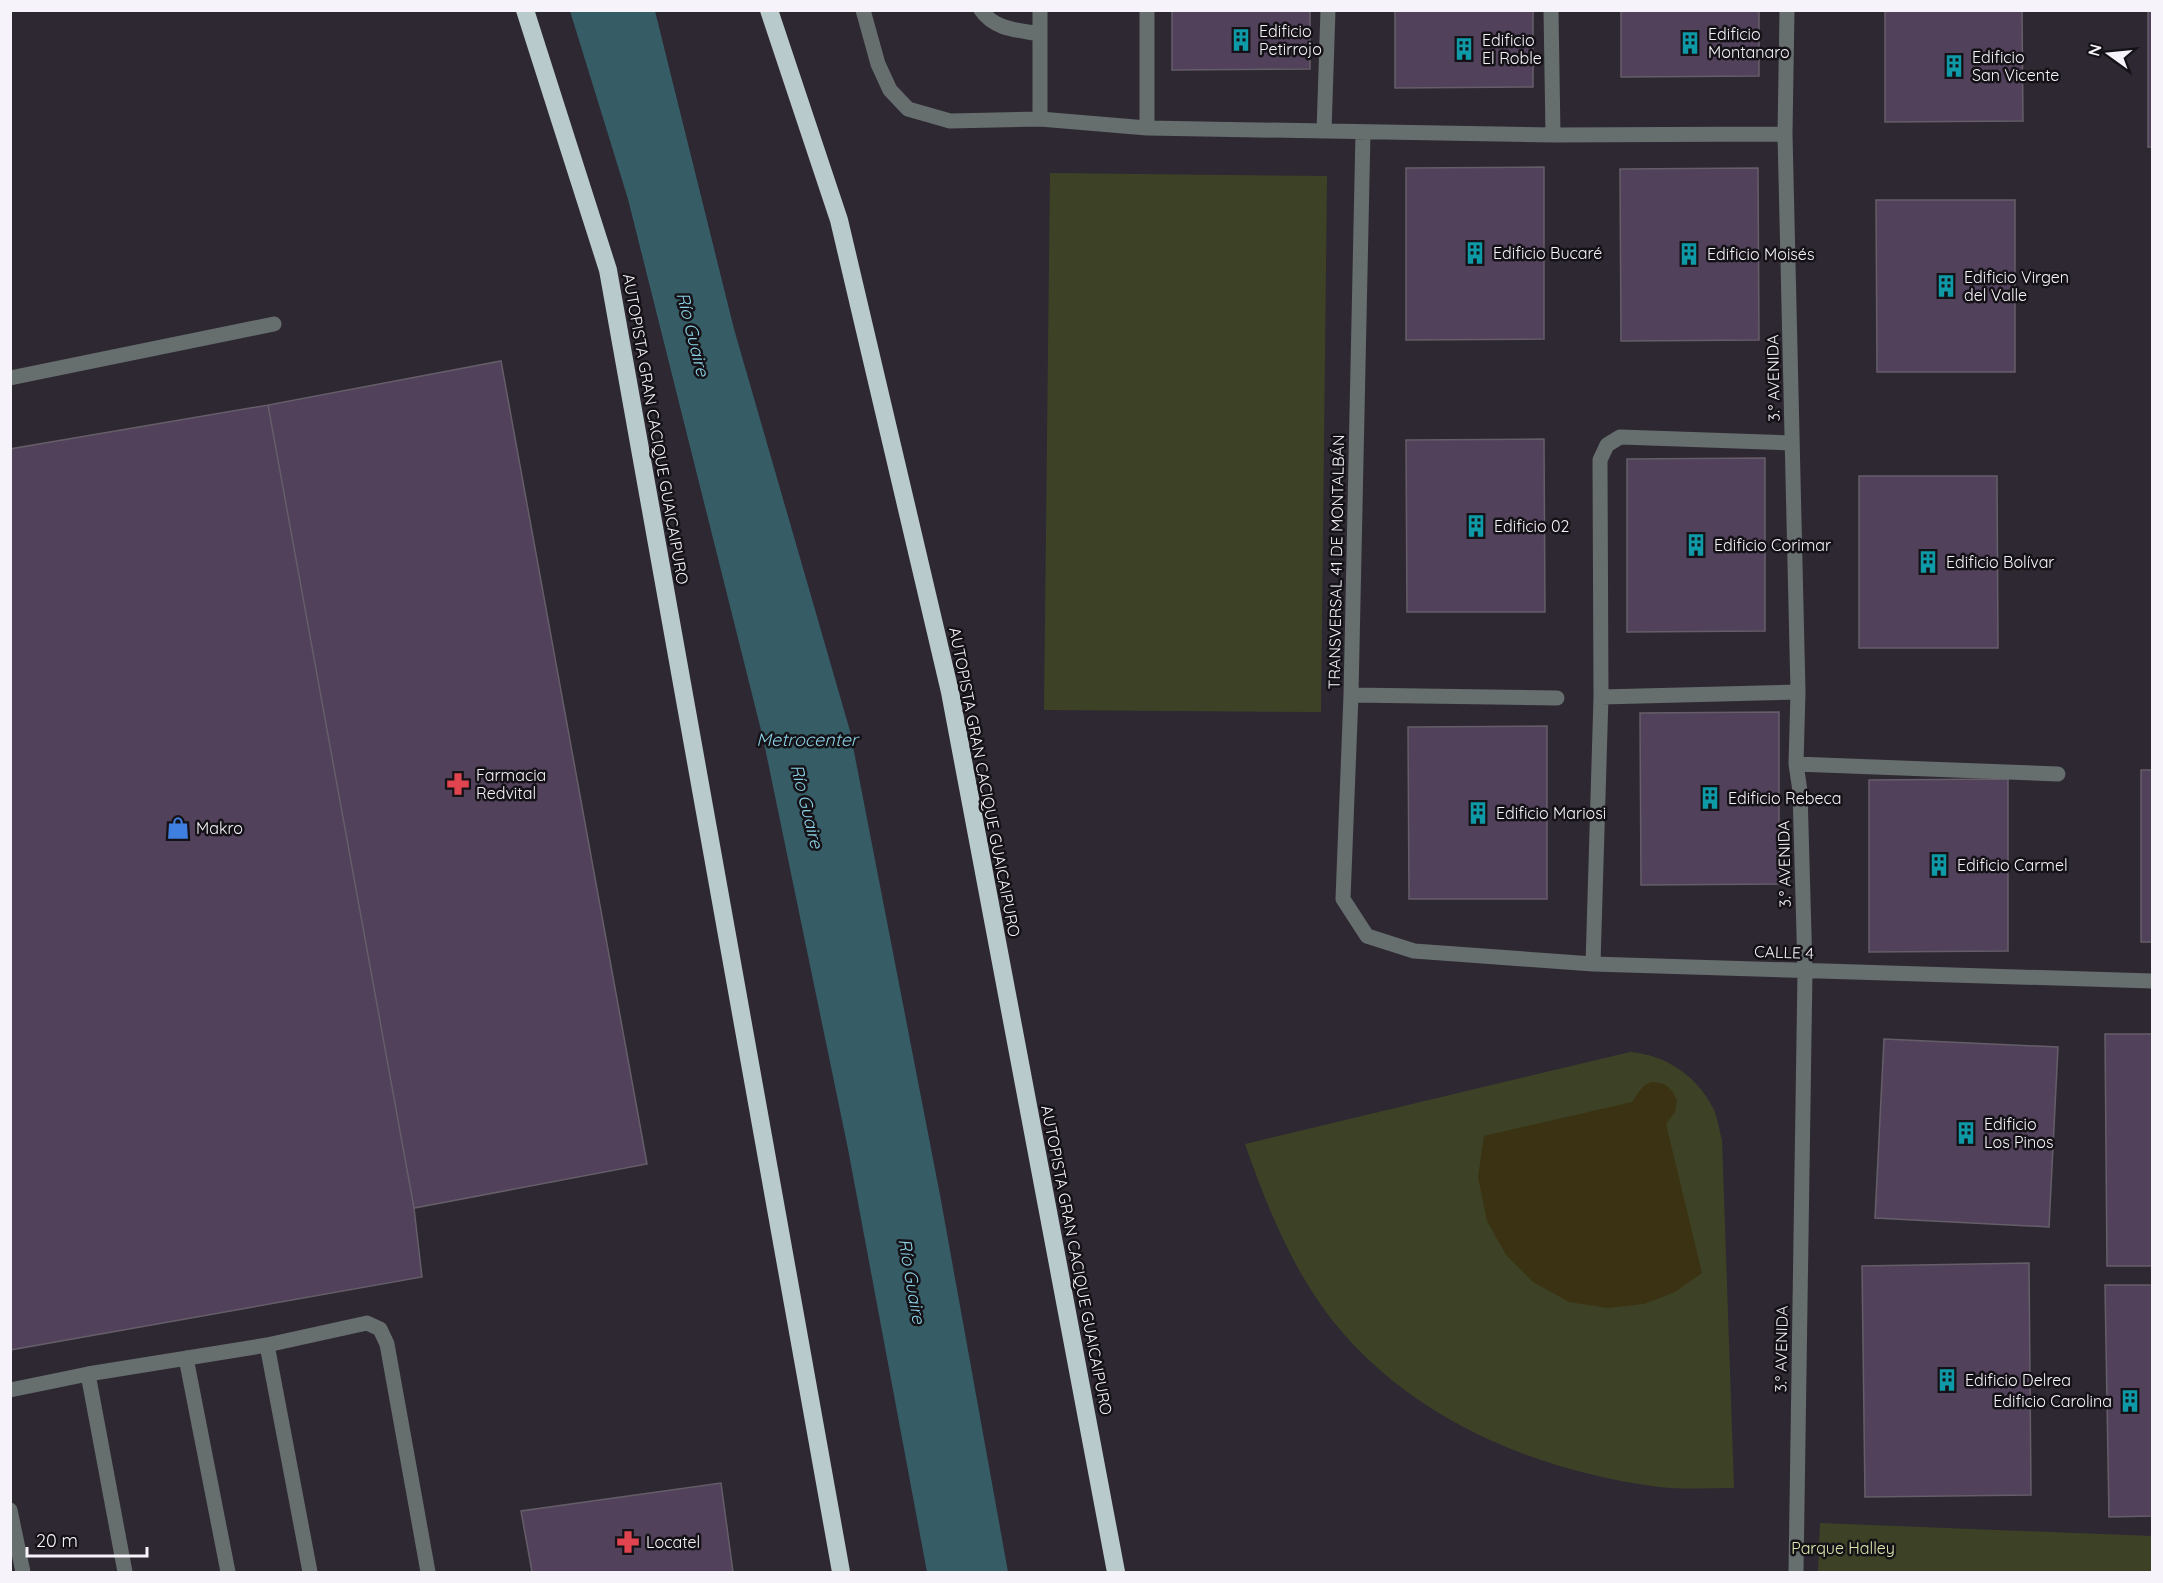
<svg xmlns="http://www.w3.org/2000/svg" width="2163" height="1583" viewBox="0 0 2163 1583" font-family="Quicksand,sans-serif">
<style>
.green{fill:#3d4226}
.sand{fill:#3a3212}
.water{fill:#365c66}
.building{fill:#51415b;stroke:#655e69;stroke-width:1.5}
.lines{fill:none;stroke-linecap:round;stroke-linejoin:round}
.minor{stroke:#666e6e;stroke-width:15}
.highway{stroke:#b8cacb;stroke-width:18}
.labels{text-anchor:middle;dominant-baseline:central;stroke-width:5;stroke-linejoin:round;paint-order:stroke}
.poi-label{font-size:16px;fill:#f7f3fa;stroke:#151217;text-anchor:start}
.street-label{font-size:16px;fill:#f7f3fa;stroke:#151217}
.park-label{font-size:16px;fill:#dde8ae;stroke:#151217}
.water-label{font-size:18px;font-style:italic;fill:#8ad1e5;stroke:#151217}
</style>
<rect width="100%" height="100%" fill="#2e2832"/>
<path class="green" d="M1050,173L1327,176L1321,712L1044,710Z
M1630,1052C1666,1055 1697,1076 1713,1108C1718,1118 1719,1130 1722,1140L1734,1488C1707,1488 1679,1490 1652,1486C1537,1470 1420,1422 1342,1332C1295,1277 1269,1212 1245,1144Z
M1820,1523L2152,1536V1572H1818Z"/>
<path class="sand" d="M1651,1082C1666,1082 1672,1088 1677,1101L1675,1112L1666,1124L1702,1273L1675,1292L1644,1304L1608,1308L1569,1302L1533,1282L1506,1255L1487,1221L1478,1177L1484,1136L1632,1102C1638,1093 1641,1086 1651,1082Z"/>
<path class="water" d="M570,11H655L734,329L850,731L940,1195L1008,1572H927L848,1149L763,738L628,199Z"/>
<path class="building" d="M1172,10H1310V69L1172,70Z
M1395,10H1533V87L1395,88Z
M1621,10H1759V76L1621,77Z
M1885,10H2022L2023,121L1885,122Z
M2148,10H2152V147H2148Z
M1544,167V339L1406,340V168Z
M1758,168L1759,340L1621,341L1620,169Z
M1876,200H2015V372H1877Z
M501,361L647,1164L414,1208L268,405Z
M268,405L414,1208L422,1277L10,1350V449Z
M1544,439L1545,612H1407L1406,440Z
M1765,458V631L1627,632V459Z
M1859,476H1997L1998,648H1859Z
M1779,712V884L1641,885L1640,713Z
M1547,726V899H1409L1408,727Z
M2141,770H2152V942H2141Z
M2008,779V951L1869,952V780Z
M2105,1034H2152V1266H2107Z
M1884,1039L2058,1047L2049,1227L1875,1218Z
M2029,1263L2031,1495L1865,1497L1862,1266Z
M2105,1285H2152V1516L2109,1517Z
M721,1483L733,1572H532L521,1511Z"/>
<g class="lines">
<path class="minor" d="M863,10L878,64L890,90L908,109L950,121L1040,119L1147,128L1553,135L1785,134
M981,10C995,30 1018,30 1040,34
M1147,10V128
M1551,10L1553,135
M1787,10L1785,134L1798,692L1796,764L1800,791L1805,970L1796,1572
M1040,119V10
M1324,131L1328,10
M1363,132L1351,695L1343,899L1367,936L1414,951L1593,964L2152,981
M10,378L274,324
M1351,695L1557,698
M1601,697L1798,692
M1796,764L2058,774
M1593,964L1601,697L1600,460L1607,445L1620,437L1792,443
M267,1345L310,1572
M186,1358L228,1572
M88,1374L125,1572
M10,1390L88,1374L267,1345L367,1323L380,1329L387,1344L428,1572
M10,1510L23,1572"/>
<path class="highway" d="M525,10L608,270L841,1572
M769,10L839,220L950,692L1116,1572"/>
</g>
<defs>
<g id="building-bare" transform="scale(1.8)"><path d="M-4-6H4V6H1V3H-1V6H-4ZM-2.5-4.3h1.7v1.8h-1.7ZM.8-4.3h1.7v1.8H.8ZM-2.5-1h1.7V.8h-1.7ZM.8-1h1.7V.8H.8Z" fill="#0f9aa8" stroke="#151217" stroke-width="2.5" paint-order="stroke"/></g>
<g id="pharmacy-bare" transform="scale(1.8)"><path d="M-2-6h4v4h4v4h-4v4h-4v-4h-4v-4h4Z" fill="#e0444e" stroke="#151217" stroke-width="2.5" paint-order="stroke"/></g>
<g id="shop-bare" transform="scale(1.8)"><path d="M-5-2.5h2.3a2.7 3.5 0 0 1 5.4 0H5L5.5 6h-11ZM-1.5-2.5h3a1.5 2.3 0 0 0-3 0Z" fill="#3f7fe0" stroke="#151217" stroke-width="2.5" paint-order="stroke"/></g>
</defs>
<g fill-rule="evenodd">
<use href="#building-bare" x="1241" y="40"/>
<use href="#building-bare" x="1690" y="43"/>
<use href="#building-bare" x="1464" y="49"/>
<use href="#building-bare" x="1954" y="66"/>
<use href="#building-bare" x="1475" y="253"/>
<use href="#building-bare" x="1689" y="254"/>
<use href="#building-bare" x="1946" y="286"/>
<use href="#building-bare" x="1476" y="526"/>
<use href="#building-bare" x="1696" y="545"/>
<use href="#building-bare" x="1928" y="562"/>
<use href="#pharmacy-bare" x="458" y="784"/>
<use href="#building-bare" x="1710" y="798"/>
<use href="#building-bare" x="1478" y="813"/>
<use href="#shop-bare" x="178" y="828"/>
<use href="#building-bare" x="1939" y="865"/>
<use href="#building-bare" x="1966" y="1133"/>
<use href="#building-bare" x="1947" y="1380"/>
<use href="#building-bare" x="2130" y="1401"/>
<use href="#pharmacy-bare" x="628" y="1542"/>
</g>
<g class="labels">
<g class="poi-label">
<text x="1259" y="31">Edificio<tspan x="1259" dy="18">Petirrojo</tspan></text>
<text x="1708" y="34">Edificio<tspan x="1708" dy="18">Montanaro</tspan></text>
<text x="1482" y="40">Edificio<tspan x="1482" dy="18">El Roble</tspan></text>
<text x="1972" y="57">Edificio<tspan x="1972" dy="18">San Vicente</tspan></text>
<text x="1493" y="253">Edificio Bucaré</text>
<text x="1707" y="254">Edificio Moisés</text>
<text x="1964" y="277">Edificio Virgen<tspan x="1964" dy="18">del Valle</tspan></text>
<text x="1494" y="526">Edificio 02</text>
<text x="1714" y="545">Edificio Corimar</text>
<text x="1946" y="562">Edificio Bolívar</text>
<text x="476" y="775">Farmacia<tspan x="476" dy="18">Redvital</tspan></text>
<text x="1728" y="798">Edificio Rebeca</text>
<text x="1496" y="813">Edificio Mariosi</text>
<text x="196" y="828">Makro</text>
<text x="1957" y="865">Edificio Carmel</text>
<text x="1984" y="1124">Edificio<tspan x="1984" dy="18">Los Pinos</tspan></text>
<text x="1965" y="1380">Edificio Delrea</text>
<text x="2112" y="1401" text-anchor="end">Edificio Carolina</text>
<text x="646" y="1542">Locatel</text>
</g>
<g class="street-label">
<text transform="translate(1773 378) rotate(-91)">3.° AVENIDA</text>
<text transform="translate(656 429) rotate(80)">AUTOPISTA GRAN CACIQUE GUAICAIPURO</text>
<text transform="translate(1336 562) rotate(-89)">TRANSVERSAL 41 DE MONTALBÁN</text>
<text transform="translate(985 782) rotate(79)">AUTOPISTA GRAN CACIQUE GUAICAIPURO</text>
<text transform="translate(1784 864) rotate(-91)">3.° AVENIDA</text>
<text transform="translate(1784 952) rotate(2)">CALLE 4</text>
<text transform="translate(1077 1260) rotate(79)">AUTOPISTA GRAN CACIQUE GUAICAIPURO</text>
<text transform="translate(1781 1349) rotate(-89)">3.° AVENIDA</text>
</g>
<g class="park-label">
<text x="1843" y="1548">Parque Halley</text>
</g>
<g class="water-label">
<text transform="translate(693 334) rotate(76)">Río Guaire</text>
<text x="807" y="739">Metrocenter</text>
<text transform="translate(807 806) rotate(76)">Río Guaire</text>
<text transform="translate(912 1281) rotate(80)">Río Guaire</text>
</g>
</g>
<rect width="2163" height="1583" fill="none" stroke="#f7f3fa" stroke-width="24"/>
<g transform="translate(2109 54) rotate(285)" stroke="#151217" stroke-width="4.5" paint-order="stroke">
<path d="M0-4.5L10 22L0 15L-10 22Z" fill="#f7f3fa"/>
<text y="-9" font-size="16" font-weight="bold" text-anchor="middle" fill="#f7f3fa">N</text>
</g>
<path d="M27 1547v9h120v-9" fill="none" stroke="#f7f3fa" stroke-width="3"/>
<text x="36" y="1547" font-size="18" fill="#f7f3fa" stroke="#151217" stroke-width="4.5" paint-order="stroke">20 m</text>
</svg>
